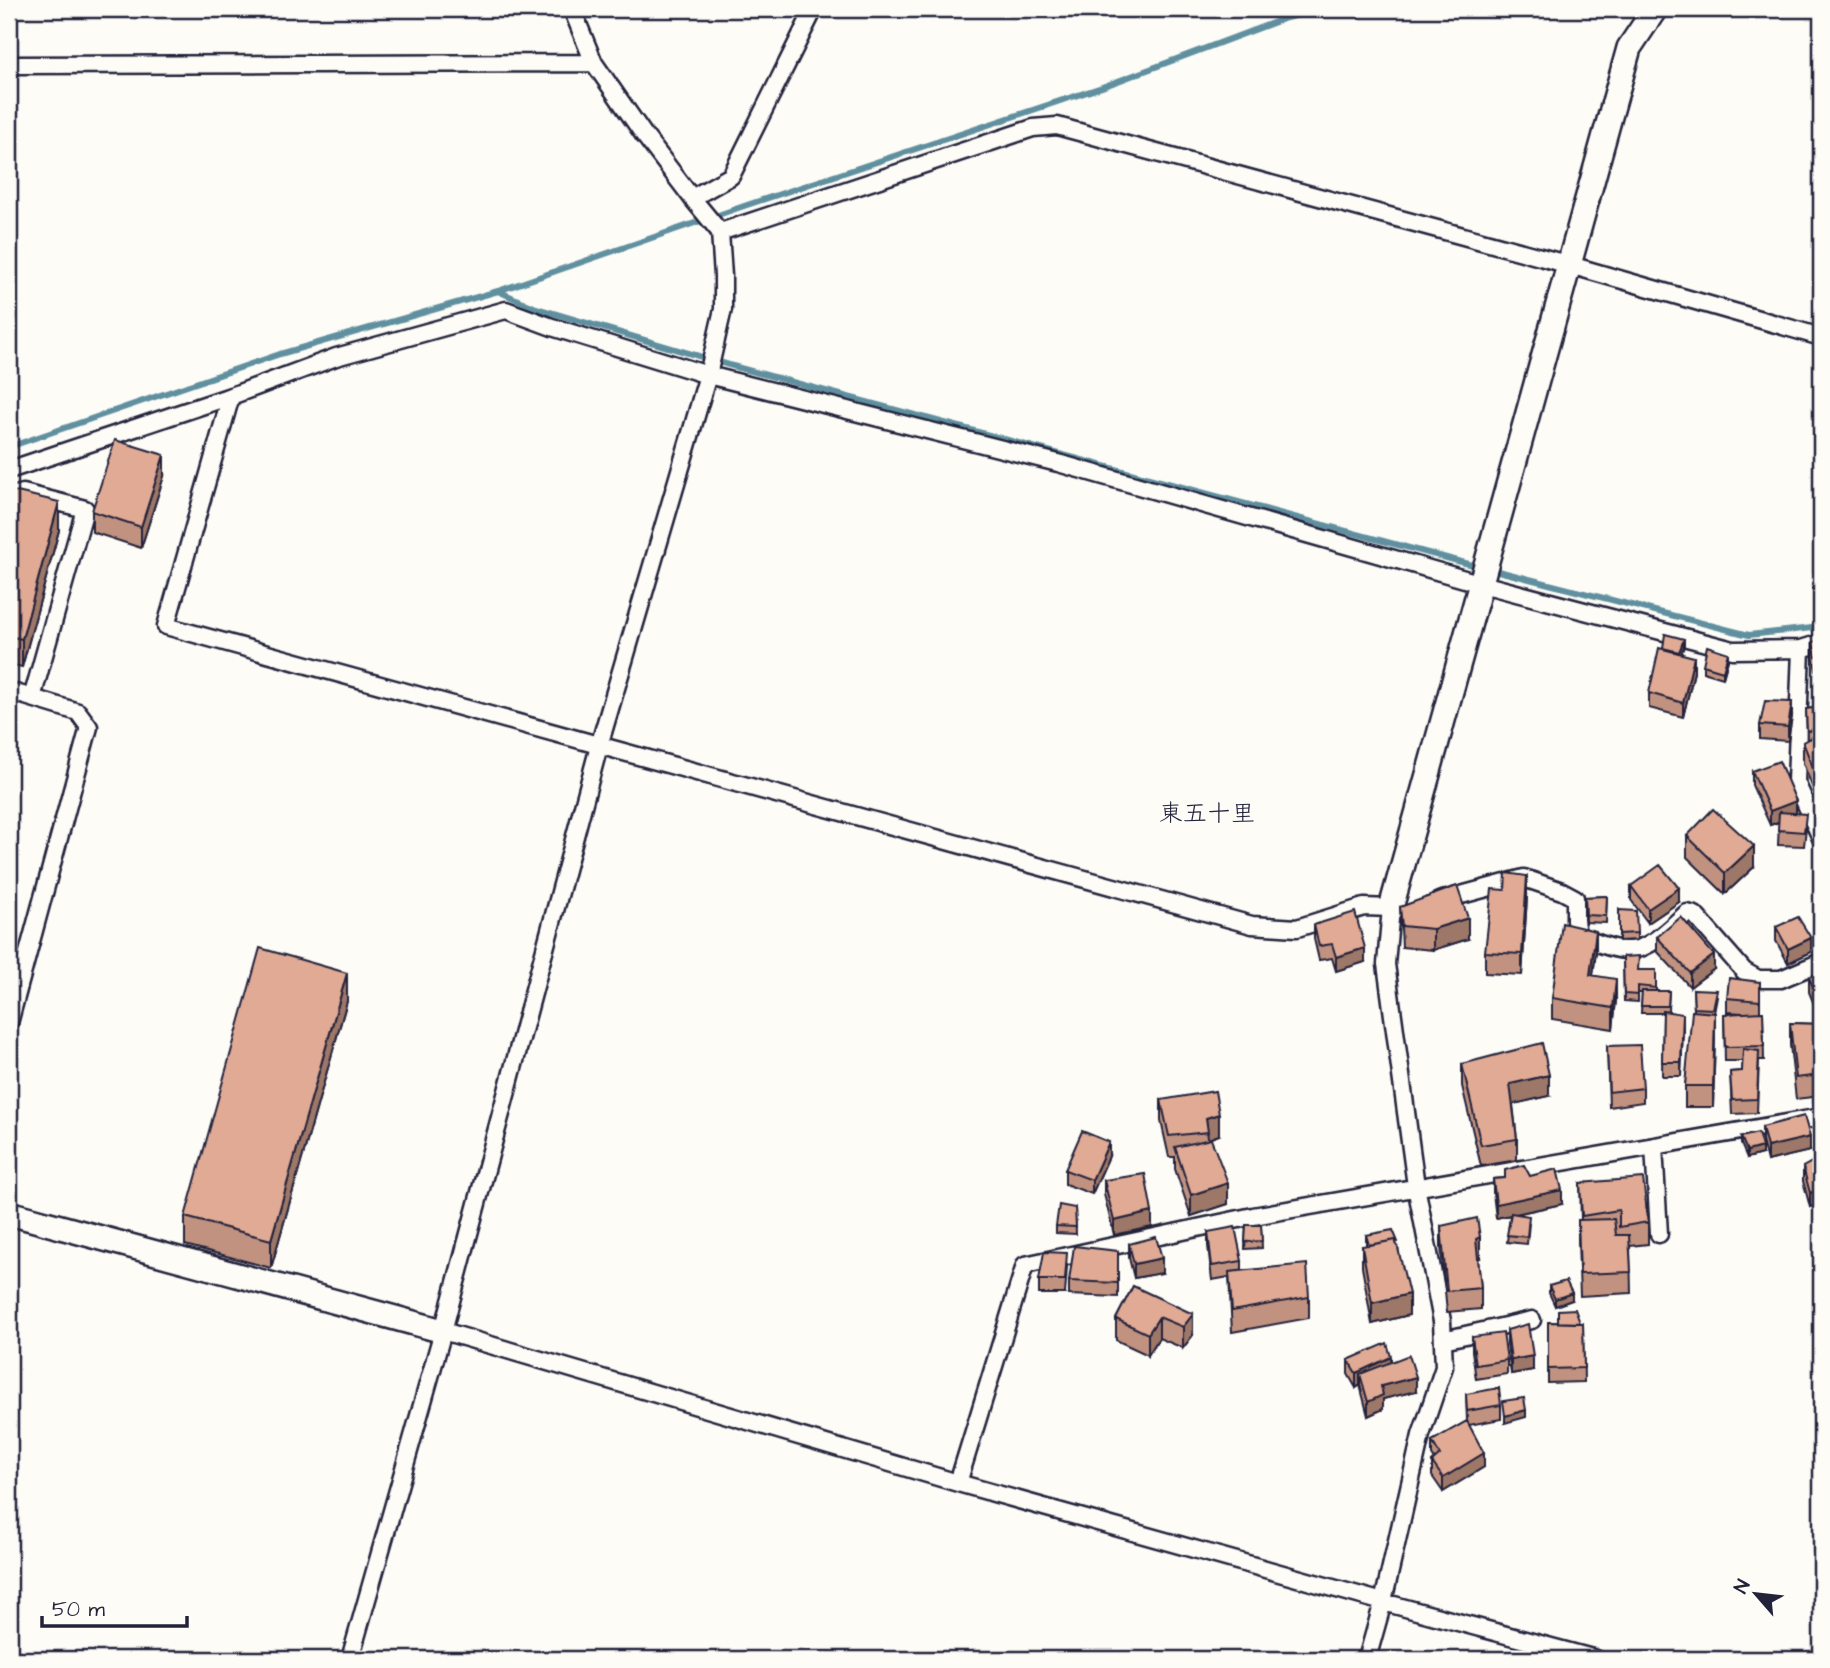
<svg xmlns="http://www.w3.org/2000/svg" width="1830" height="1668" viewBox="0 0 1830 1668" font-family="'Architects Daughter','Klee One',sans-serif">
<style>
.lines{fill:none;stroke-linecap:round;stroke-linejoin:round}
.stream{stroke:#60909f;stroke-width:6}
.street-casing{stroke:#22223b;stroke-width:21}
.secondary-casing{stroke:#22223b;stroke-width:28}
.street{stroke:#fdfcf7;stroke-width:16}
.secondary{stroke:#fdfcf7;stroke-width:23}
.wall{fill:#c19280;stroke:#22223b;stroke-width:2}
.shaded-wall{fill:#9d7768;stroke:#22223b;stroke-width:2}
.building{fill:#e0aa95;stroke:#22223b;stroke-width:2}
.labels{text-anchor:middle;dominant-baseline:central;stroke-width:7;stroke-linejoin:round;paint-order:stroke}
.neighbourhood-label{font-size:24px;fill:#22223b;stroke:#fdfcf7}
</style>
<rect width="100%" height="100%" fill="#fdfcf7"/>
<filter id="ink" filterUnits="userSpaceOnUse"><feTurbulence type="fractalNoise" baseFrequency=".0143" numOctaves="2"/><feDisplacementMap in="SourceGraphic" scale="14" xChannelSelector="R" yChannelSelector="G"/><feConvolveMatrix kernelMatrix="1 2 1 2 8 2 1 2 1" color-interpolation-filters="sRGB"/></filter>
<g filter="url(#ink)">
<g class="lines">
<path class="stream" d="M498,291L536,308L729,365L1480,567
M9,447L280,354L498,291L744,206L1102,87L1286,18L1324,9
M1490,569L1749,635L1821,627"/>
<g class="street-casing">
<path id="street" d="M9,65L594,63
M692,198L731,176L814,9
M720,232L1033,128L1057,126L1570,265L1821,337
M231,396L166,626L1252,925L1297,928L1364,907L1391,908L1386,964L1416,1186L1442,1321L1444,1367L1421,1435L1383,1602L1367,1659
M9,470L231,396L336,357L506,310L552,327L708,375L1058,463L1482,584L1733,650L1801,649L1821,643
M9,497L23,493L85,509L32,698
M1801,649L1796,782L1821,838
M9,691L78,712L89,727L9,1023
M1439,901L1524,878L1562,891L1575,898V920L1577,935C1591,941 1617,951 1631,950C1651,949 1673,925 1687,913L1695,915L1744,971L1758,979H1781L1821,962
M1654,1146L1659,1234
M443,1331L958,1483L1383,1602L1596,1659
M1443,1340L1532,1320
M958,1483L1025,1265L1253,1216L1821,1117
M350,1659L443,1331L599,746L708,375L723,309V276L720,232L692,198L644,135L594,63L572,9"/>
</g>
<g class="secondary-casing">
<path id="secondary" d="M1391,908L1629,48L1655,9
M9,1213L443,1331"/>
</g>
<use href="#street" class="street"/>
<use href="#secondary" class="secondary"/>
</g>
<path class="wall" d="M164,476L141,548L92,532V511Z
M9,490L59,530L22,667L9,664Z
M1821,641V670L1816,671L1813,656V642Z
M1684,646L1681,654L1694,672L1683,717L1649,708V693Z
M1728,660L1723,678L1703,672V665Z
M1821,707V803L1819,804L1803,763V742L1807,740L1806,709Z
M1792,716L1788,741L1760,739V725Z
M1752,771L1796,813L1806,828L1804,846L1778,845L1779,822L1770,825L1752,785Z
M1687,836L1754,867L1725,894L1687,857Z
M1631,886L1679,902L1648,923L1631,900Z
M1607,896L1606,923L1586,922L1585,897Z
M1527,897L1522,975L1485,973V952Z
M1400,907L1468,939L1433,950L1402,947Z
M1619,910L1637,933V940L1619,941Z
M1314,925L1365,962L1336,971L1332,958L1319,960L1314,939Z
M1776,927L1811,952L1788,963L1776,941Z
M1657,937L1714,969L1690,987L1657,951Z
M1596,952L1593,975L1616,1000L1613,1029L1552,1019V998Z
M1623,957L1639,970H1656V991H1669L1668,1011L1683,1028L1681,1076H1662L1663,1013H1641L1642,993H1638V1002L1624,1001Z
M1821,972V1021L1809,992V977Z
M1760,982V1012H1763L1764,1060H1759L1757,1113L1732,1114L1730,1072L1742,1071L1743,1061H1725L1724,1014L1743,1013L1727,1012V998Z
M1693,989L1717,997L1714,1013L1715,1034L1713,1107H1685V1086L1694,1011Z
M347,1001L271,1268L185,1245V1217Z
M1790,1023L1821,1024V1096L1796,1099L1790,1045Z
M1607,1046L1643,1088V1102L1609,1107Z
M1462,1064L1549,1096L1513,1104L1517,1139V1160L1481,1166L1462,1086Z
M1161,1100L1219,1135L1208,1139V1140L1228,1204L1191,1216L1175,1169V1157H1169L1161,1121Z
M1762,1127L1810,1151L1767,1161L1762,1141Z
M1741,1137L1762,1154L1747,1158L1741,1144Z
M1109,1156L1092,1194L1065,1184V1170Z
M1821,1163V1203L1810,1207L1803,1181V1167Z
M1530,1176L1562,1204L1516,1214L1529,1223L1527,1244L1507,1242L1510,1215L1496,1218L1493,1193V1179Z
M1104,1180L1152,1227L1114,1235L1104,1194Z
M1580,1183L1648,1222V1244L1630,1246L1631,1293L1580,1296L1578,1241V1220H1581Z
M1075,1208L1076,1234L1056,1233V1226Z
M1246,1225H1261L1262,1248L1245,1249Z
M1441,1226L1480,1258L1478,1259L1481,1288V1309L1447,1312L1441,1247Z
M1208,1232L1242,1261V1271L1309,1297V1318L1232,1332L1229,1277L1212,1280L1208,1246Z
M1366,1235L1398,1248L1409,1315L1372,1324L1362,1267V1246H1366Z
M1129,1244L1162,1273L1134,1278L1129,1258Z
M1118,1251V1297L1069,1295V1281Z
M1067,1267L1065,1294H1039V1280Z
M1133,1286L1193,1335L1183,1348L1159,1338L1148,1355L1116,1340V1319Z
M1549,1286L1572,1300L1555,1306L1549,1293Z
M1548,1322L1583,1323L1584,1382L1548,1383Z
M1507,1330L1533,1370L1511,1374L1507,1344Z
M1472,1337L1507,1360V1374L1476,1379L1472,1351Z
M1348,1360L1391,1362L1416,1391L1383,1399V1409L1368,1416L1360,1385L1356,1388L1348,1374Z
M1466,1394L1501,1405V1419L1469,1425L1484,1467L1443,1492L1432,1476V1462L1435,1460L1432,1455V1441L1467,1421Z"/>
<path class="shaded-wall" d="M164,455V476L141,548V527Z
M59,502V530L22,667V639Z
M1684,639V646L1679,659V652Z
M1728,653V660L1723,678V671Z
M1694,657V672L1683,717V703Z
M1792,702V716L1788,741V727Z
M1821,782V803L1819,804V783Z
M1796,801V815L1770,825V811Z
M1754,846V867L1725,894V873Z
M1527,876V897L1522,975V954Z
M1679,888V902L1648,923V909Z
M1468,918V939L1433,950V929Z
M1596,931V952L1590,996V975Z
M1811,938V952L1788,963V949Z
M1365,948V962L1336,971V957Z
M1714,955V969L1690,987V973Z
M347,973V1001L271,1268V1240Z
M1616,979V1000L1613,1029V1008Z
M1715,1013V1034L1713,1107V1086Z
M1683,1014V1028L1681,1076V1062Z
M1549,1075V1096L1510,1105V1084Z
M1219,1114V1135L1208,1139L1206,1118Z
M1810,1137V1151L1767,1161V1147Z
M1109,1142V1156L1092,1194V1180Z
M1762,1147V1154L1747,1158V1151Z
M1228,1183V1204L1191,1216V1195Z
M1821,1189V1203L1810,1207V1193Z
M1562,1190V1204L1496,1218V1204Z
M1152,1212V1227L1114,1235V1221Z
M1480,1237V1258L1476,1260V1239Z
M1162,1258V1273L1134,1278V1264Z
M1572,1293V1300L1555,1306V1299Z
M1409,1294V1315L1372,1324V1303Z
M1193,1314V1335L1183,1348V1327Z
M1159,1317V1338L1148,1355V1334Z
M1533,1356V1370L1511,1374V1360Z
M1391,1357V1371L1360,1374V1385L1356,1388V1373Z
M1416,1377V1391L1383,1399V1409L1368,1416V1402L1381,1386Z
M1526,1410V1417L1505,1423V1416Z
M1484,1453V1467L1443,1492V1478Z"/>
<path class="building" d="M115,440L164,455L141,527L92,511Z
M9,490L59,502L22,639L9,636Z
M1665,634L1684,639L1679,652L1663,648Z
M1821,641V656L1816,657L1813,642Z
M1707,646L1728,653L1723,671L1703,665Z
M1659,648L1694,657L1683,703L1649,693Z
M1765,701L1792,702L1788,727L1760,725Z
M1821,707V729L1807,731L1806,709Z
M1821,733V782L1819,783L1803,742Z
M1779,761L1796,801L1770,811L1752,771Z
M1713,809L1754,846L1725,873L1687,836Z
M1779,812L1806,814L1804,832L1778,830Z
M1660,865L1679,888L1648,909L1631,886Z
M1506,873L1527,876L1522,954L1485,952L1492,889L1505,890Z
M1457,886L1468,918L1433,929L1402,926L1400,907Z
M1607,896L1606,916L1586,915L1585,897Z
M1619,910L1636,911L1637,933L1619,934Z
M1355,912L1365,948L1336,957L1332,944L1319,946L1314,925Z
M1681,917L1714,955L1690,973L1657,937Z
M1798,917L1811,938L1788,949L1776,927Z
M1562,923L1596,931L1590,975L1616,979L1613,1008L1552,998Z
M260,948L347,973L271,1240L185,1217Z
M1639,956L1638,970H1656V988L1638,986V995L1624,994L1623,957Z
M1821,972V1007L1809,977Z
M1729,978L1760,982V1001L1727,998Z
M1693,989L1717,990L1713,1009L1694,1008Z
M1642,991H1669L1668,1006H1641Z
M1663,1011L1683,1014L1681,1062H1662Z
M1692,1011L1715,1013L1713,1086H1685Z
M1763,1012L1764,1046L1725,1047L1724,1014Z
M1790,1023L1821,1024V1075L1796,1078Z
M1542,1043L1549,1075L1510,1084L1517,1139L1481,1145L1462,1064Z
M1640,1045L1643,1088L1609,1092L1607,1046Z
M1743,1049L1759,1051L1757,1099L1732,1100L1730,1072L1742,1071Z
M1215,1091L1219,1114L1206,1118L1208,1132L1169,1136L1161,1100Z
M1804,1116L1810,1137L1767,1147L1762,1127Z
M1082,1131L1109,1142L1092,1180L1065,1170Z
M1758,1133L1762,1147L1747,1151L1741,1137Z
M1211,1139L1228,1183L1191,1195L1175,1147Z
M1819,1158L1821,1163V1189L1810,1193L1803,1167Z
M1524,1165L1530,1176L1557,1169L1562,1190L1496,1204L1493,1179L1505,1178V1170Z
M1145,1174L1152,1212L1114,1221L1104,1180Z
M1643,1178L1648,1222L1619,1227V1210L1582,1216L1580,1183Z
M1059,1205L1075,1208L1076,1227L1056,1226Z
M1511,1213L1529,1216L1527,1237L1507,1235Z
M1477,1218L1480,1237L1476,1239L1481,1288L1447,1291L1441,1226Z
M1614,1219L1616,1235H1629L1631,1272L1580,1274L1578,1220Z
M1246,1225H1261L1262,1241L1245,1242Z
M1235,1227L1242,1261L1212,1266L1208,1232Z
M1393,1230L1398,1242L1396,1243V1240L1369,1245L1366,1235Z
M1156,1237L1162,1258L1134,1264L1129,1244Z
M1396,1240L1409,1294L1372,1303L1362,1246Z
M1074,1246L1118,1251V1283L1069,1281Z
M1044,1252L1067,1253L1065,1280H1039Z
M1307,1264L1309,1297L1232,1311L1229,1272Z
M1566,1281L1572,1293L1555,1299L1549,1286Z
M1133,1286L1193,1314L1183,1327L1159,1317L1148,1334L1116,1319Z
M1575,1309L1580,1323H1558V1310Z
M1548,1322L1583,1323L1584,1368L1548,1369Z
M1528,1324L1533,1356L1511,1360L1507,1330Z
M1503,1333L1507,1360L1476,1365L1472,1337Z
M1387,1343L1391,1357L1356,1373L1348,1360Z
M1409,1355L1416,1377L1381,1386L1383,1395L1368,1402L1360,1374Z
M1499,1388L1501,1405L1467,1411L1466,1394Z
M1524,1398L1526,1410L1505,1416L1503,1401Z
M1467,1421L1484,1453L1443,1478L1432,1462L1440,1455L1432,1441Z"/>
</g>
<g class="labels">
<g class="neighbourhood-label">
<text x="1207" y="814">東五十里</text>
</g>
</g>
<rect width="1830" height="1668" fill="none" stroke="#fdfcf7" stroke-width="35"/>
<rect x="18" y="18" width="1795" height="1633" fill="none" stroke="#22223b" stroke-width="2.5" filter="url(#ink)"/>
<g transform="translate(1756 1594) rotate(298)" stroke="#fdfcf7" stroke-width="5" paint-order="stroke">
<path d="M0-5L12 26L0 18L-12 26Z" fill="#22223b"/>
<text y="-10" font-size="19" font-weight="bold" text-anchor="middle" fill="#22223b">N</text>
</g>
<path d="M42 1616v10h145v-10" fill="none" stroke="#22223b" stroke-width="3.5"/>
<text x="52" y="1616" font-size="21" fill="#22223b" stroke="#fdfcf7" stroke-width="5" paint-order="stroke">50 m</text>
</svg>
